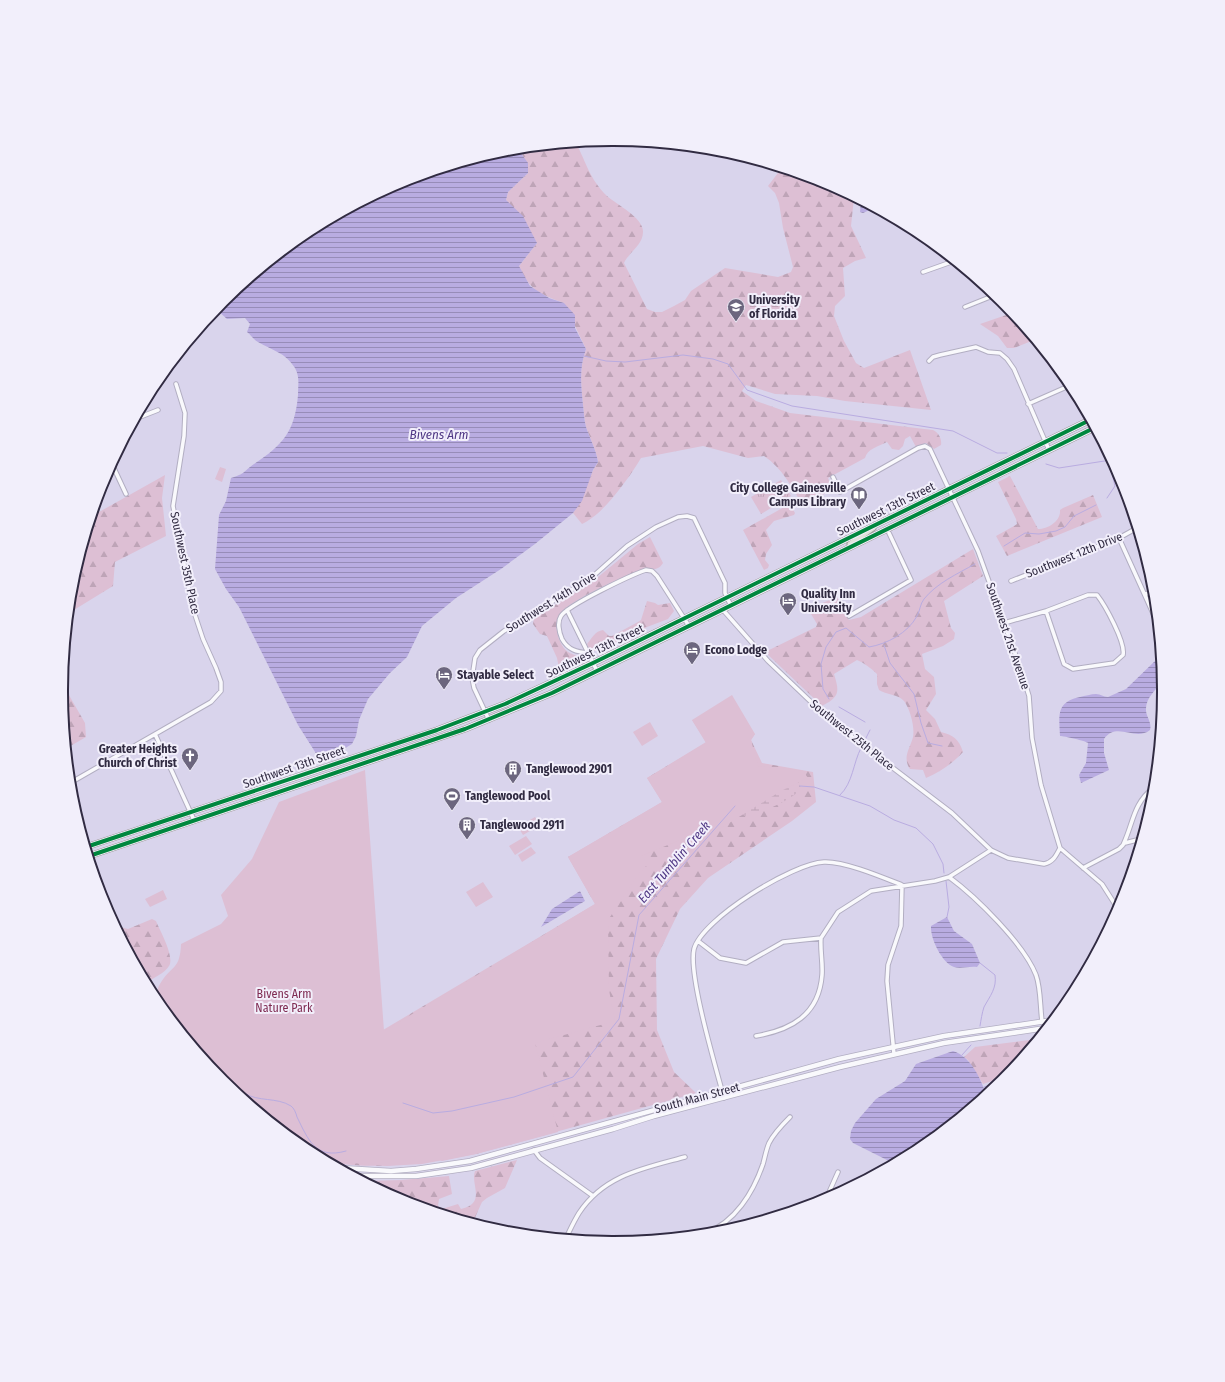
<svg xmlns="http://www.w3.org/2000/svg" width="1225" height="1382" viewBox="0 0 1225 1382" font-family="'Fira Sans Condensed',sans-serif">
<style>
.grass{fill:url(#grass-tufts)}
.forest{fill:url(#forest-firs)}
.wetland{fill:url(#wetland-marsh)}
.park{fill:#ddbfd4}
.water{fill:url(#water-rules)}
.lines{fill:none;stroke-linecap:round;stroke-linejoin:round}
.stream{stroke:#b9ace1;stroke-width:1}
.street-casing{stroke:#b2aec2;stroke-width:5.5}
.secondary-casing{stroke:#b2aec2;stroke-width:6}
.primary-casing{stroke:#9e9c9a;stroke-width:7}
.street{stroke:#f9f9fc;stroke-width:3.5}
.secondary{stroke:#f9f9fc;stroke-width:4.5}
.primary{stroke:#e2e2dd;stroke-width:5}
.cycleway-casing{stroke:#f2effb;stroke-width:6}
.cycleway{stroke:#00873e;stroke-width:4}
.labels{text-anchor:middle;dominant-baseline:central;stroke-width:4;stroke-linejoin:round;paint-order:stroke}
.poi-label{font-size:12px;font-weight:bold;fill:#312b42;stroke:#f2effb;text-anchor:start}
.street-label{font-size:12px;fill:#312b42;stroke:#f2effb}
.park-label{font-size:12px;fill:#7f2b52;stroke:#f2effb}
.water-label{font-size:13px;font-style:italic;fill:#503885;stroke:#f2effb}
.rim{fill:none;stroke:#312b42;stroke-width:2}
</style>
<defs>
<pattern id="grass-tufts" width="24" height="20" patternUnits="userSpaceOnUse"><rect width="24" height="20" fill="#ddbfd4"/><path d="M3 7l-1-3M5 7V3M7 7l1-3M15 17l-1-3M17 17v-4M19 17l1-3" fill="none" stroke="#bea4b7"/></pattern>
<pattern id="forest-firs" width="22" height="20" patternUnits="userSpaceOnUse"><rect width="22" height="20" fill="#ddbfd4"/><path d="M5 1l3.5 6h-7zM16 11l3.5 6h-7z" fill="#bea4b7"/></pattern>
<pattern id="wetland-marsh" width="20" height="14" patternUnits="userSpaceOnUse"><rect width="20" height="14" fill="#ddbfd4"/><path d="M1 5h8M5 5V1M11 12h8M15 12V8" fill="none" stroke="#bea4b7"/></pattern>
<pattern id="water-rules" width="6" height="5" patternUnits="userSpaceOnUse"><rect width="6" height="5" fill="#b9ace1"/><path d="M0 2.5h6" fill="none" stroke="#978cb8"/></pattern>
</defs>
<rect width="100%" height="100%" fill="#d9d4ec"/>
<path class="grass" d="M781,480L791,496L761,514L751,497Z"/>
<path class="forest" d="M576,143C587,164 589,178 607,196C617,205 644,218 643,232C643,245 629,252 624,263L647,309L655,312H662L674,306L685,300L691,291L725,268L778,277L791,272L793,267L783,228L779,203L775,193L768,186L781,169L824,182L854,198L851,226L866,258L855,261L843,268L845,296L835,306L834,316L844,341L856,363L864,368L910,350L931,410L845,401L817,396L775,394L746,385L742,391L756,401L790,413L933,430C939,433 942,439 941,445L934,449L926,443L916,447L910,436L905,439L903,446L899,450L892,449L887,442C879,446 867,449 865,458L828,478L833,489L803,506C792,487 782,468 764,456L748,458L703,446L641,458C629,478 603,515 582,524L573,513C584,497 587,478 598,462C596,449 590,439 586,427C584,420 584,412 583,405C581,385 579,368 586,349L564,303C541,295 528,289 519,266L537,243L506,200L508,192L528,173L522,153L518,149Z
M1012,313L1034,340L1014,348H1007L998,336L980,324Z
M165,475L162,498L166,536L115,562L113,586L69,613L72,583L92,516Z
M1010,476L1038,529C1048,529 1061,521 1060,510L1063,508L1093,495L1102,517L1007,556L996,536L1014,526L1017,524L1016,519L998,482Z
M786,506H791L795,513L794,515L774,521L766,530L772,545L766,554L765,560L769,565L768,568L764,570L743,530Z
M650,537L663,563C657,573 651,567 642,570C624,576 572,599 561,613C555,620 556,631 559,639C565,653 569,653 581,657L566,667L559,668L557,658L547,636L540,634L533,624L534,618L592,582L638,544Z
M973,549L983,576L944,601L951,628L955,633L954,639L943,646L922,654L925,669L934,677L936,694L926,710L935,719L941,732C953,735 959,739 963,752C953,763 940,772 926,778L923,770L910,769C902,757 910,749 913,737C915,727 910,709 904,701C898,694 886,695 879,690L877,684V674C871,668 864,663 857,660L834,674C840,693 839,697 822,706L765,652L816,627L817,624L808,609L837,597L849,620L861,617Z
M647,601L655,603L658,605L670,603L674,611L668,619L647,627L635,635L619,639L618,642L604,646L591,653L587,644C592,638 595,631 603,630L609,636H612L638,622L641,620Z
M62,683L85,723L86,737L67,748Z
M692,720L755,734L751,740L762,763L813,772L816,802L792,821L708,878L680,909L656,959L657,1030L674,1072L696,1093L476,1154L442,1161L401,1143L396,1165C380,1166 341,1167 326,1160C309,1153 295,1141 281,1129L383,1030L595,904L568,857L662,802L647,778L706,742Z
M152,919L156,921C160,931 175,957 169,966C165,973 153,978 146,983L116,926L128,929Z
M1037,1039L999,1084L992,1081L983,1084L968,1060L964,1057L975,1047Z
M517,1160L505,1188L487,1198L482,1202L473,1222L401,1200L365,1181L401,1180L449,1176L452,1194L439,1199L438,1206L442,1209L458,1204L461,1209C487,1203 470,1184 475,1171Z"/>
<path class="wetland" d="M800,780L799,791C788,802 760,813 745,816L739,810Z"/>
<path class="park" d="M220,467L226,469L222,482L215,479Z
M732,695L755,734L751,740L758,766L803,771L808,778L781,791L690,847L685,838L641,856L648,864L638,875L608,920L609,990L615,1021L535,1043L558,1132L476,1154L422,1164L387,1166L328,1161L306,1149L222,1081L156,999C157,995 157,988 160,984C171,965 180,971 181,944L221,924L228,916L221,895L252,859L279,802L365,770L384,1031L595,904L568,857L662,802L647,778L706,743L692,720Z
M650,722L658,736L642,746L633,732Z
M535,817L540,825L523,835L518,827Z
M526,836L532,844L515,855L509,846Z
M531,847L536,853L522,862L518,855Z
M483,882L493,897L476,907L466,892Z
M163,890L167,899L150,907L145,899Z"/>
<path class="water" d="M518,149L528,163V173L508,192L506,200L523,216L537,243L519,266L530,286L549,298L564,303L575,315V328L586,349C579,368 581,385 583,405C584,412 584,420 586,427C590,439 596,449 598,462L593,470L582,501L573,513L535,544L501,569L456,598L422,626L407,657L390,673L368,699L359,720L356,736L352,744L335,754L317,755L298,725L239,607L226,589L215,569L219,515L226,501L231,478C245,474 244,471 254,464C283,445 295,431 298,395C298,385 300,377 295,368C285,352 273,351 258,342C254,340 251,335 247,332L250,324L245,318L227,319L216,309L223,301L306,232L402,181L505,150Z
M861,201L874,208L863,213L860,212Z
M1155,661L1161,666L1163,681C1156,690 1145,698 1146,711C1147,718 1152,723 1150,730C1135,742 1117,721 1104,739V753L1109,770L1081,783L1079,775L1086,763L1088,743C1086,741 1064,736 1060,736C1059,715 1056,702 1080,697C1085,696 1091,694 1096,694C1101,694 1103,697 1108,697L1126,689Z
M580,891L585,901L541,927L552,909Z
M947,917L954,931L972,944L980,963L977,967C969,966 961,969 954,967C942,963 930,938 931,926Z
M953,1051C971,1057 980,1077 986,1094L919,1150L893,1163L853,1143L850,1139L851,1131L855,1123L876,1099L905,1081L916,1064Z"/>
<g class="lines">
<path class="stream" d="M584,356L606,361L625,362L683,355L713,359L728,364L747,390L792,406L953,431L997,453H1007
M1046,464L1059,468L1111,460
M1107,498L1115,486L1109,461
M1004,546L1025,533L1039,534L1056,531L1065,527L1074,516L1096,505
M884,645L890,663L914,694L921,723L928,743L942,746
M829,699L823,689L821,664L826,647L836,632L846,628L869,647C887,644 908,633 917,616C920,611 920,604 924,599C937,583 957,574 975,564
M839,707L865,722
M864,742L870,730
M800,786L814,787L870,806L894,820L916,828L933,844L943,864L944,873
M840,795C853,783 853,763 861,748
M946,881L949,907L947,917
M980,1026C981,1020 982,1013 984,1007C990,996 997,988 995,975L980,963
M962,1055L971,1045
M215,1071C226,1074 234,1087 244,1093C258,1102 277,1097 291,1106C294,1108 296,1113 297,1117C308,1139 315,1160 346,1151
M984,1087L993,1084L996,1087
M403,1103L433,1113L452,1111L514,1097L573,1077L619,1019L639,915L735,806"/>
<g class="street-casing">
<path id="street" d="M923,272L954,261
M965,307L995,295
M929,361L933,357L940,355L976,347L988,352L1000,353L1007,359L1014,369L1049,450
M1028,404L1071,385
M135,419L158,410
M112,464L126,494
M833,477L840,492L918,448L925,446L930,449L978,551L1021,670L1029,696L1032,738L1041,785L1060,848L1102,884L1118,909
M1129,503V504
M1119,538L1157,622
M1011,581L1119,538L1137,528
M1145,595L1154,589
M567,610L597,671
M723,610L768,661L830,720L952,813L991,850L1008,858L1044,864C1053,862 1056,856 1060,848
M849,616L911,580L889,533
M1004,623L1046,611L1088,595H1097C1105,605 1126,643 1123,655L1114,663L1073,669L1064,664L1046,611
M588,653C577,652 568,650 562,639C559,632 557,622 561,616C568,605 631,575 646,570L652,571L657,576L689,626
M489,720L474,688L472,678L475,658L480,650L504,631L591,578L627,546L656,527L678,517L687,516L694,518L725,583V593L731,606
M155,734L194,820
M70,783L211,702L221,691V682L216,668L203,639L192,606L173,506L184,436L185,413L176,384
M1125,843L1141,839
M1083,868L1119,849L1123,845C1134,822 1132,805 1154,787
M949,877C976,897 1024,944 1036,975C1041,989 1040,1007 1042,1021
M698,941L720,958L746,963L783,942L821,938L838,912L871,891L935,881L949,877L991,850
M756,1036C791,1030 819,1015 822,975C823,963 820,951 821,938
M724,1098C716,1068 688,975 694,949C702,919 793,863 824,862C844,861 882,877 902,885L901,926L888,965L887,981L894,1054
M534,1150L540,1158L593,1196
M826,1199L838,1172
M706,1233C735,1222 753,1193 763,1164C765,1157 766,1150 769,1143C774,1133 782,1125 790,1117
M566,1238C570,1230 574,1221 579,1213C604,1175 644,1168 685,1157"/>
</g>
<g class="secondary-casing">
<path id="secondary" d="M341,1168L391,1171L416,1169L470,1161L839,1059L944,1036L1053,1020
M355,1176H416L471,1168L613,1129L654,1116L840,1067L944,1043L1046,1028"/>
</g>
<g class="primary-casing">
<path id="primary" d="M850,544L873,528
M86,847L437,730L505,704L593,663L1090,420
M89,856L465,729L552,693L1094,428"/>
</g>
<use href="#street" class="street"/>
<use href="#secondary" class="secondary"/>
<use href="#primary" class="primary"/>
<g class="cycleway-casing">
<path id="cycleway" d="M86,847L437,730L505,704L593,663L1090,420
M89,856L465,729L552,693L1094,428"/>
</g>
<use href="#cycleway" class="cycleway"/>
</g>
<defs>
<g id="university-pin" transform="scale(0.9)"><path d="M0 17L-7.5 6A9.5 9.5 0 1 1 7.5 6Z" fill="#6c667e" stroke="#f2effb"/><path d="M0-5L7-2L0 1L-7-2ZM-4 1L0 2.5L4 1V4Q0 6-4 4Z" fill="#fff"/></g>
<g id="library-pin" transform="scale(0.9)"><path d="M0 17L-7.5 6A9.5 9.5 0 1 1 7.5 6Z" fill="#6c667e" stroke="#f2effb"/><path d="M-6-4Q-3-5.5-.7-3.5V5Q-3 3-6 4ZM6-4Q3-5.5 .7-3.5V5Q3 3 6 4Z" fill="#fff"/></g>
<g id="hotel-pin" transform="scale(0.9)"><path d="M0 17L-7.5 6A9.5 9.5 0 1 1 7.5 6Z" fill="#6c667e" stroke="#f2effb"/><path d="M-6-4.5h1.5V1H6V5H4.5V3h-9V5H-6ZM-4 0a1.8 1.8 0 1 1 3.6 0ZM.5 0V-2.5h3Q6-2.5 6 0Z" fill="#fff"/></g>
<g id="church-pin" transform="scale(0.9)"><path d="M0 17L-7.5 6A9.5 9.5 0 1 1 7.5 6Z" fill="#6c667e" stroke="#f2effb"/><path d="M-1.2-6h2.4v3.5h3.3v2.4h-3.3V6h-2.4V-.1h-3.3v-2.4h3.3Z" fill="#fff"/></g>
<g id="building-pin" transform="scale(0.9)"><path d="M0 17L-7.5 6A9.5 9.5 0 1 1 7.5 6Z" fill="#6c667e" stroke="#f2effb"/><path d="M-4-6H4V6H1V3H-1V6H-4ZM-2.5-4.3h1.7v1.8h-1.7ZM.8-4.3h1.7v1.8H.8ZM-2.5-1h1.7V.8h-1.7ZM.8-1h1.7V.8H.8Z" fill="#fff"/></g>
<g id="stadium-pin" transform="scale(0.9)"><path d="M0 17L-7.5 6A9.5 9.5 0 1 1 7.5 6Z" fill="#6c667e" stroke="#f2effb"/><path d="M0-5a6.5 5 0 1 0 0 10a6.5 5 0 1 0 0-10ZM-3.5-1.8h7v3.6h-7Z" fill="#fff"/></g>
</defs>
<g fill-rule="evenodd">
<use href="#university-pin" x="736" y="307"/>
<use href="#library-pin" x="859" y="495"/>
<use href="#hotel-pin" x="788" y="601"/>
<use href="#hotel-pin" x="692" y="650"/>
<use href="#hotel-pin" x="444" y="675"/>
<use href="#church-pin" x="190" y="756"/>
<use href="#building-pin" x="513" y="769"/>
<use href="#stadium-pin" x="452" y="796"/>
<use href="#building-pin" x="467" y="825"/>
</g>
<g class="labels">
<g class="poi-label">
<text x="749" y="300">University<tspan x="749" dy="14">of Florida</tspan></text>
<text x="846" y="488" text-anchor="end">City College Gainesville<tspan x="846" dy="14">Campus Library</tspan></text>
<text x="801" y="594">Quality Inn<tspan x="801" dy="14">University</tspan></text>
<text x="705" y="650">Econo Lodge</text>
<text x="457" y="675">Stayable Select</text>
<text x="177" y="749" text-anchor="end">Greater Heights<tspan x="177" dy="14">Church of Christ</tspan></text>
<text x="526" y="769">Tanglewood 2901</text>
<text x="465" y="796">Tanglewood Pool</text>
<text x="480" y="825">Tanglewood 2911</text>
</g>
<g class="street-label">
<text transform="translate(886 509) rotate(-26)">Southwest 13th Street</text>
<text transform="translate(1074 555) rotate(-22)">Southwest 12th Drive</text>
<text transform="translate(185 563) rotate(78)">Southwest 35th Place</text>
<text transform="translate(551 602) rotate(-32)">Southwest 14th Drive</text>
<text transform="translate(1008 636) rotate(71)">Southwest 21st Avenue</text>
<text transform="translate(595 651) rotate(-26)">Southwest 13th Street</text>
<text transform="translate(852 735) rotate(39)">Southwest 25th Place</text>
<text transform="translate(294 767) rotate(-19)">Southwest 13th Street</text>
<text transform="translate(697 1098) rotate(-15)">South Main Street</text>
</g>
<g class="park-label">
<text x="284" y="994">Bivens Arm<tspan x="284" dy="14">Nature Park</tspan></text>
</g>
<g class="water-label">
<text x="439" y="434">Bivens Arm</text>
<text transform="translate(674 862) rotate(-49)">East Tumblin' Creek</text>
</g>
</g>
<path d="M0 0H1225V1382H0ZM612 146H613A544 544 0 0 1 1157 690V692A544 544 0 0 1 613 1236H612A544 544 0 0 1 68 692V690A544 544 0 0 1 612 146Z" fill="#f2effb" fill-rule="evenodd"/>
<path class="rim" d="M612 146H613A544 544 0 0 1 1157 690V692A544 544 0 0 1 613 1236H612A544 544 0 0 1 68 692V690A544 544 0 0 1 612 146Z"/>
</svg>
